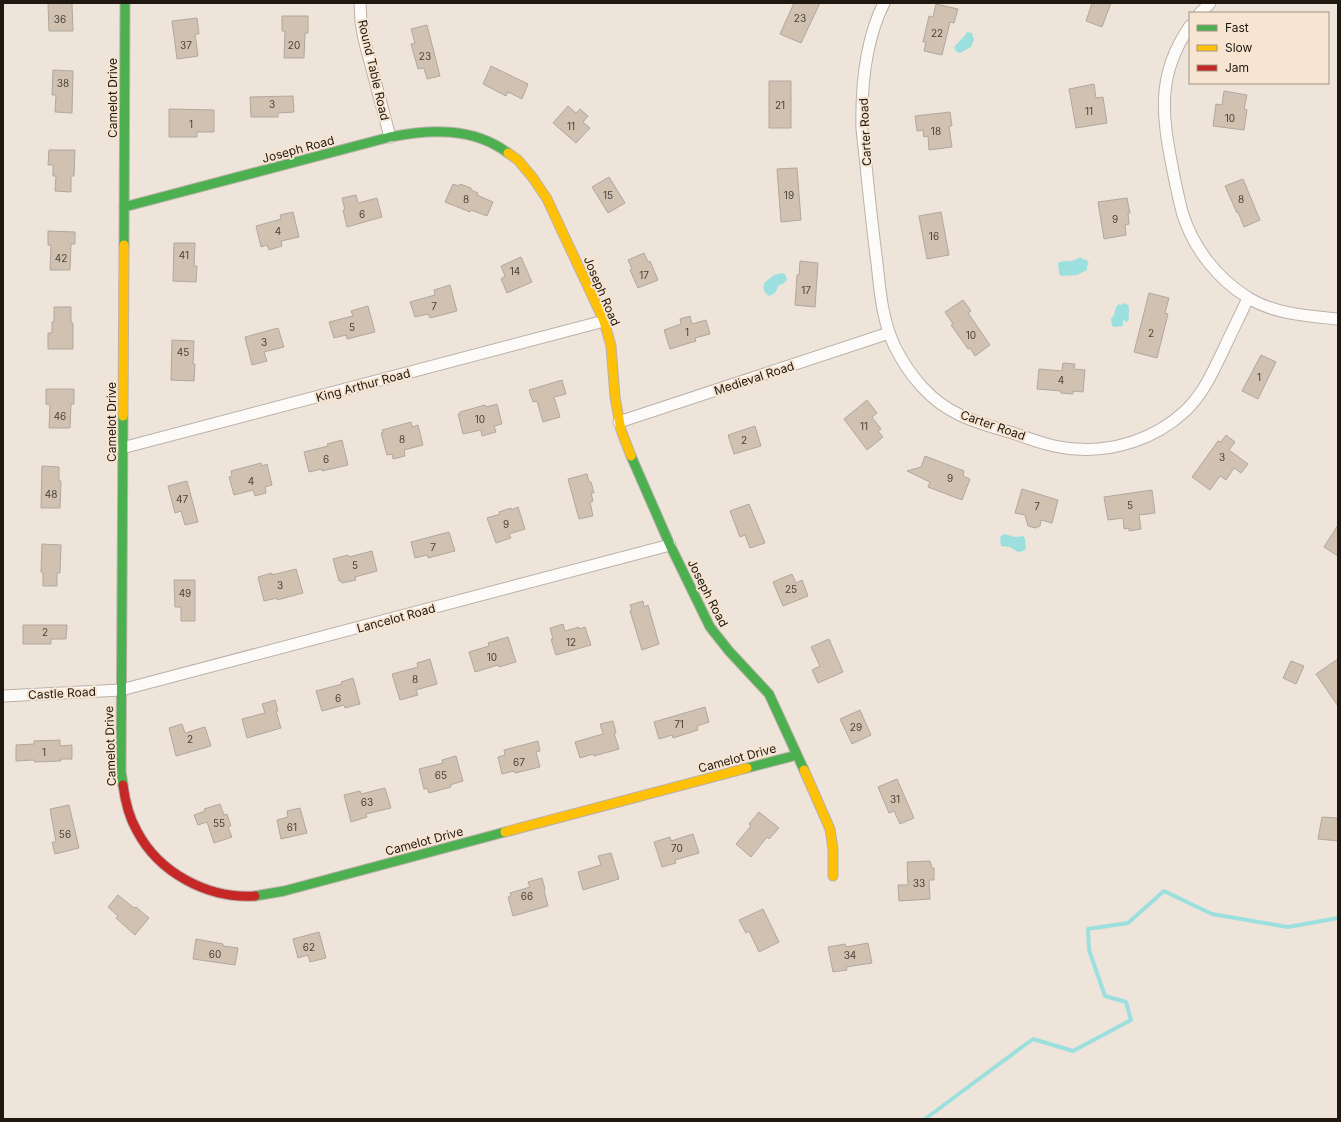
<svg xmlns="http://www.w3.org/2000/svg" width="1341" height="1122" viewBox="0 0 1341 1122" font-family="Inter,sans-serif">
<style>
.water{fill:#9cdfdf}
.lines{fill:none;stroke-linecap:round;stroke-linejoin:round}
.stream{stroke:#9cdfdf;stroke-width:4}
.building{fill:#d0c1b1;stroke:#b0a8a0}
.street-casing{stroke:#bab1a9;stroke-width:13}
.fast-casing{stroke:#bab1a9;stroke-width:11}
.slow-casing{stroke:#bab1a9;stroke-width:11}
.jam-casing{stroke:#bab1a9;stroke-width:11}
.street{stroke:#fdfbf9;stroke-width:11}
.fast{stroke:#4caf50;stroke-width:9}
.slow{stroke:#ffc107;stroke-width:9}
.jam{stroke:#c62828;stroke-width:9}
.labels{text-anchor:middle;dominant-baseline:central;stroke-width:4;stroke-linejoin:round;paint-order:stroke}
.number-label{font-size:10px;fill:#4a4239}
.street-label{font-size:12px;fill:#1e1811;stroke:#f7e5d1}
</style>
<rect width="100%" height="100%" fill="#efe4d9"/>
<path class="water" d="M967,32L972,33L974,40L971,47L960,53L957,52L954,48C957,42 964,38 967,32Z
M1080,257L1084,260L1086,259L1089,264L1087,266V270L1077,275L1061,276L1059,273L1058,263C1066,259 1070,264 1080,257Z
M782,273L785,274L787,280L783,284L779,285L775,293L769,296C764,292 763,289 764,283L774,275Z
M1125,303L1128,305C1130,310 1128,314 1129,320L1127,322L1123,320V326L1115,327L1112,326L1111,319L1114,315L1116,307L1119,304L1121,305Z
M1004,534L1015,537L1023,536L1025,539L1026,549L1023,551L1018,552L1010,547L1001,546L1000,537Z"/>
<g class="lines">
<path class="stream" d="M925,1119L1033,1039L1073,1051L1131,1020L1126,1002L1105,996L1089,950L1088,929L1128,923L1164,891L1212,914L1288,927L1338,918"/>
</g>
<path class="building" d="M48,3H72L73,31H49Z
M794,3H820L801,43L780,34Z
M1092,3H1111L1102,27L1086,21Z
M936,4L958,9L954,23L950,22L942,55L924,51L926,42H923L929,16L933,17Z
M282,16H308V33H305L304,58H284L285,31H282Z
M197,18L199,34H195L198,56L177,59L172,21Z
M427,25L440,76L427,79L424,68L418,69L411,44L415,43L411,29Z
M491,66L528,84L522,99L508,92L506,96L483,84Z
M53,70L73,71L72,113L55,112L56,95H52Z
M769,81H791V128H769Z
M1094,84L1096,98L1103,97L1107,123L1076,128L1069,89Z
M1224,91L1247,95L1244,109L1247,110L1244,130L1213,126L1216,104L1222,105Z
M293,96L294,112L278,113V117H251L250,97Z
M568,106L576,113L580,109L588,116L583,122L590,128L576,143L553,123Z
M169,109L214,110V132H197V137H169Z
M950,112L952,126H949L952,147L929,150L928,136L924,137L923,130L917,131L915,116Z
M49,150H75L74,176H71V192L55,191L56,176H53V165H48Z
M797,168L801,220L781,222L777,169Z
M609,177L625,203L608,213L592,187Z
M1243,179L1260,220L1244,227L1238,212L1237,213L1225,186Z
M453,184L459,186L460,184L471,188V190L478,193L477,195L493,202L487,216L471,210L470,212L445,202Z
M356,195L358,203L377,198L382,217L347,227L343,210H345L342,198Z
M1127,198L1130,213H1128L1129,224L1125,225L1126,235L1104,239L1098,202Z
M293,212L299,237L281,241L282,246L269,250L267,245L261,247L256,226L281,219L280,215Z
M941,212L949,255L927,259L919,216Z
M48,231L75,232V244H71L70,270H50L51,245H48Z
M174,243H195L194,266H197L196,282L173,281Z
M644,253L648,262L650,261L658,280L638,288L630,270L632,269L628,260Z
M521,257L532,282L507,293L501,279L505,276L501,266Z
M800,261L818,263L815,307L795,305L797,275H799Z
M450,285L457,311L430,318L428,314L415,317L410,302L435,295L434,290Z
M1149,293L1169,298L1165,313L1168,314L1157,358L1134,352Z
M963,300L971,311L968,313L990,345L975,356L970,348L968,349L951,325L953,324L945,312Z
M368,306L375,332L347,339L346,335L334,338L329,322L353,316L351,311Z
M54,307H71V323H73V349H48V333H52V322H54Z
M690,316L692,324L706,320L710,334L695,338L696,341L670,349L664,330L681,324L680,319Z
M278,328L284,347L264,352L267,361L252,365L245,337Z
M172,340L194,341L193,364H195L194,381L171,380Z
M1261,355L1276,362L1258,399L1242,391Z
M1063,363L1075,364L1074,369L1085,370L1083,392L1073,391V394L1061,393V391L1037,389L1039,369L1062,371Z
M562,380L566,394L554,397L560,417L543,422L537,401L533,402L529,390Z
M46,389H74V404H71L70,428H49L50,405L46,404Z
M867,400L877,413L872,417L881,429L878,431L883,437L867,450L844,419Z
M497,404L502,424L494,426L496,432L482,436L481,430L463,434L458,414H460V412L485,405L486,407Z
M411,422L412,427L418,425L423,445L404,450L405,456L393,459L392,454L387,455L381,433H383L382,430Z
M755,426L761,446L734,454L728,435Z
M1226,435L1235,442L1229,450L1248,464L1241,473L1234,468L1226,480L1220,476L1210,490L1192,477L1218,441L1221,442Z
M342,440L348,465L322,471V469L309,472L304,452L328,446L327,444Z
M925,456L964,471L963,476L970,479L962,500L928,487L930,482L907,471L921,467Z
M261,463L262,466L267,464L272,485L265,487L266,493L255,496L253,490L234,495L229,477L232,476L231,471Z
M42,466L59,467V481H61L60,508H41Z
M587,474L589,482H591L594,493H591L593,501L590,502L593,516L579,519L568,479Z
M187,481L198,522L185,525L181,511L175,513L168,486Z
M1022,489L1058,500L1052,523L1041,520L1040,526L1035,528L1028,526L1025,515L1015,513Z
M1152,490L1155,513L1139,515L1141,529L1129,531V528L1124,529L1123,518L1108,520L1104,497Z
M749,504L765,543L750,548L745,535L740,537L730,511Z
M518,507L525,529L509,534L511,538L496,543L487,518L500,514L499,512L511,508V510Z
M1338,525V556L1324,547Z
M449,532L455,551L428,558L427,555L415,558L411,542Z
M42,544L61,545L60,573H57V586H43V573L41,572Z
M372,551L377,571L355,577L356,580L342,583L341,581H339L333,559L348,555L349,557Z
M296,569L303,593L277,600V598L264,601L258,577L272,573V575Z
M792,574L796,583L802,580L808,596L783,606L773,582Z
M174,580H195V621H181V607H175Z
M643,601L644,607L648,605L659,644L642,650L630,611L632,610L630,605Z
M563,624L565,631L579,627V629L585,627L591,645L556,655L551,639H553L550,628Z
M23,625H67L66,639H51V644H23Z
M508,637L516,662L499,667L498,665L475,672L469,652L489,646L488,643Z
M829,639L843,672L818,683L812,670L820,666L811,647Z
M430,659L437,684L416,690L418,695L400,700L392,674L418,667L417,663Z
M1338,659V706L1316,674Z
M1291,661L1304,666L1296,684L1283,678Z
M353,678L360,704L345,708L344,705L322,711L316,691L342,684L341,682Z
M275,700L278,711H276L281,728L247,738L242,719L265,713L262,704Z
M705,707L709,722L697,726L698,730L673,738L672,735L659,739L654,722Z
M860,710L871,735L852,744L840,719Z
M613,721L616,733H614L619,749L594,756L593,754L580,758L575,742L603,734L600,724Z
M182,724L185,733L205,727L211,746L176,756L169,728Z
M60,740V746L72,745V759H60L61,761L35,762L34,760L16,761V745L34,744V741Z
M538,741L540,751L536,752L540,767L515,773L514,771L502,774L498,757L505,755L504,750Z
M456,756L463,781L450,785L451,787L429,793L427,788L424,789L419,769L443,763L442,760Z
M897,779L914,818L900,824L894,811L889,813L878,787Z
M385,788L391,808L366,814L367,817L351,822L344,795L360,791L361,794Z
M220,804L224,815L227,814L231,826L228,827L232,837L214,843L207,822L198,825L194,815L205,811L204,809Z
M69,805L79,848L55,854L52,842H56L50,809Z
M300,808L307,833L281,839L277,820L288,817L287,811Z
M759,812L779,828L769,839L767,837L751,857L736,844L751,826L749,824Z
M1322,817L1338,818V841L1318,839Z
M693,834L699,853L675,860L676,863L662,867L654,842L670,837L671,841Z
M611,853L619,879L583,890L578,872L601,865L598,856Z
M930,861L932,868H934V880H929L930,899L899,901L898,885H908L907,862Z
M542,878L545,889L544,890L548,906L513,916L508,897L511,896L510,893L530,887L528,882Z
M118,895L134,908L136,907L149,918L135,935L116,918L118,916L108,907Z
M763,909L779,942L759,952L749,931L746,933L739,920Z
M319,932L326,958L310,962L308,955L298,958L293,939Z
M196,939L223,944V946L238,948L235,965L193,959Z
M868,943L872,963L846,967L847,970L833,972L828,947L845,944L846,947Z"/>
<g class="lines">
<g class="street-casing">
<path id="street" d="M360,3L361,22L364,39L390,137
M884,3C865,41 861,87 862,129C867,173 871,218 877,263C880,291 882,320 895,347C909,375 931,402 960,415C977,423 995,428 1013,433C1033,440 1054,448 1076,449C1115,452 1156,438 1184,412C1203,395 1212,373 1223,351C1231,333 1240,316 1248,298
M1200,13L1210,3
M1190,26C1156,75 1162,116 1173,171C1176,186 1179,201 1183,215C1194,249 1218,279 1247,297C1273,314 1309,316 1338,319
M619,422L889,333
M122,448L604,321
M3,696L121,690L670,545"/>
</g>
<g class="fast-casing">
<path id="fast" d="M124,207L390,137C431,129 473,127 508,153
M124,245L125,3
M123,416L121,771L123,785
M631,456L670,545L710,627L729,651L769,694L804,770
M747,768L797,755
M255,896L284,891L505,832"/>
</g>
<g class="slow-casing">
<path id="slow" d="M508,153L518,160L533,178L547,199L604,321L611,346L615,397L621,430L631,456
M123,416L124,245
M804,770L830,829L833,849V876
M505,832L747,768"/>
</g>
<g class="jam-casing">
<path id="jam" d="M123,785C125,801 129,817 137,831C159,873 208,899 255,896"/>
</g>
<use href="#street" class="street"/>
<use href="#fast" class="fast"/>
<use href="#slow" class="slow"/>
<use href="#jam" class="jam"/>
</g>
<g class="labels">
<g class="number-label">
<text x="800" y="18">23</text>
<text x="60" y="19">36</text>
<text x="937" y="33">22</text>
<text x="186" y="45">37</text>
<text x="294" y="45">20</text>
<text x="425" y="56">23</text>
<text x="63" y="83">38</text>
<text x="272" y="104">3</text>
<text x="780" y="105">21</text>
<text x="1089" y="111">11</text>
<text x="1230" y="118">10</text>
<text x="191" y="124">1</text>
<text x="571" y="126">11</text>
<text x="936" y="131">18</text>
<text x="608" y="195">15</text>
<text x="789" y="195">19</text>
<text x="466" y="199">8</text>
<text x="1241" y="199">8</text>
<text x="362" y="214">6</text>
<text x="1115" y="219">9</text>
<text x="278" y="231">4</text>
<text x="934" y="236">16</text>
<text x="184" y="255">41</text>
<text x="61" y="258">42</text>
<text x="515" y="271">14</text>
<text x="644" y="275">17</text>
<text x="806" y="290">17</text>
<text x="434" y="306">7</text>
<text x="352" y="327">5</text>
<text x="687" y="332">1</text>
<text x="1151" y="333">2</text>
<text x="971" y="335">10</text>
<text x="264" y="342">3</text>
<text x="183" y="352">45</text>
<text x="1259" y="377">1</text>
<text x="1061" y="380">4</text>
<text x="60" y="416">46</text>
<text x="480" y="419">10</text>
<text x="864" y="426">11</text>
<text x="402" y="439">8</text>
<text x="744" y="440">2</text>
<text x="1222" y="457">3</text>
<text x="326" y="459">6</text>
<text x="950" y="478">9</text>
<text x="251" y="481">4</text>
<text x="51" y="494">48</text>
<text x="182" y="499">47</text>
<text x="1130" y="505">5</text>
<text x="1037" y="506">7</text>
<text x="506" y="524">9</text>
<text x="433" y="547">7</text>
<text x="355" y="565">5</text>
<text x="280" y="585">3</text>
<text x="791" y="589">25</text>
<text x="185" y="593">49</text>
<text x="45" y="632">2</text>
<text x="571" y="642">12</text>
<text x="492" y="657">10</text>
<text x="415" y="679">8</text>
<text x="338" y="698">6</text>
<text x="679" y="724">71</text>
<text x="856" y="727">29</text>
<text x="190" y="739">2</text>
<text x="44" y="752">1</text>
<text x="519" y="762">67</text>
<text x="441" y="775">65</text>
<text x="895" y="799">31</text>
<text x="367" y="802">63</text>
<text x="219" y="823">55</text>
<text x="292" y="827">61</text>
<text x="65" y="834">56</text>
<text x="677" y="848">70</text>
<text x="919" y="883">33</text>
<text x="527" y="896">66</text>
<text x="309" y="947">62</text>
<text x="215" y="954">60</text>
<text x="850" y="955">34</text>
</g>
<g class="street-label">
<text transform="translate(374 70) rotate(77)">Round Table Road</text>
<text transform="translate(112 98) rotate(-90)">Camelot Drive</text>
<text transform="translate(865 132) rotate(-93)">Carter Road</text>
<text transform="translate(298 149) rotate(-15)">Joseph Road</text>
<text transform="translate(602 291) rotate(67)">Joseph Road</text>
<text transform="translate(754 378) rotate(-18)">Medieval Road</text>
<text transform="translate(363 385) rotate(-15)">King Arthur Road</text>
<text transform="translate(111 422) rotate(-90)">Camelot Drive</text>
<text transform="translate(993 425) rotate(19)">Carter Road</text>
<text transform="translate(708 593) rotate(63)">Joseph Road</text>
<text transform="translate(396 618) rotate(-15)">Lancelot Road</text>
<text transform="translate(62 693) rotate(-3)">Castle Road</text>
<text transform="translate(110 746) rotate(-92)">Camelot Drive</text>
<text transform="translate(737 758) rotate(-15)">Camelot Drive</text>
<text transform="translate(424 841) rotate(-15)">Camelot Drive</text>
</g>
</g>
<rect width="1341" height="1122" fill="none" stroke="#1e1811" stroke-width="8"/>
<rect x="1189" y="12" width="140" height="72" fill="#f7e5d1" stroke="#a09384"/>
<rect x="1197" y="25" width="20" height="6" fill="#4caf50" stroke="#a09384"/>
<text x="1225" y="32" font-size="12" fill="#1e1811">Fast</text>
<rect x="1197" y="45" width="20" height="6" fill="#ffc107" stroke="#a09384"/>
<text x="1225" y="52" font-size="12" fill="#1e1811">Slow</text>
<rect x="1197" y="65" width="20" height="6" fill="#c62828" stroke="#a09384"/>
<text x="1225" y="72" font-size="12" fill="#1e1811">Jam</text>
</svg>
